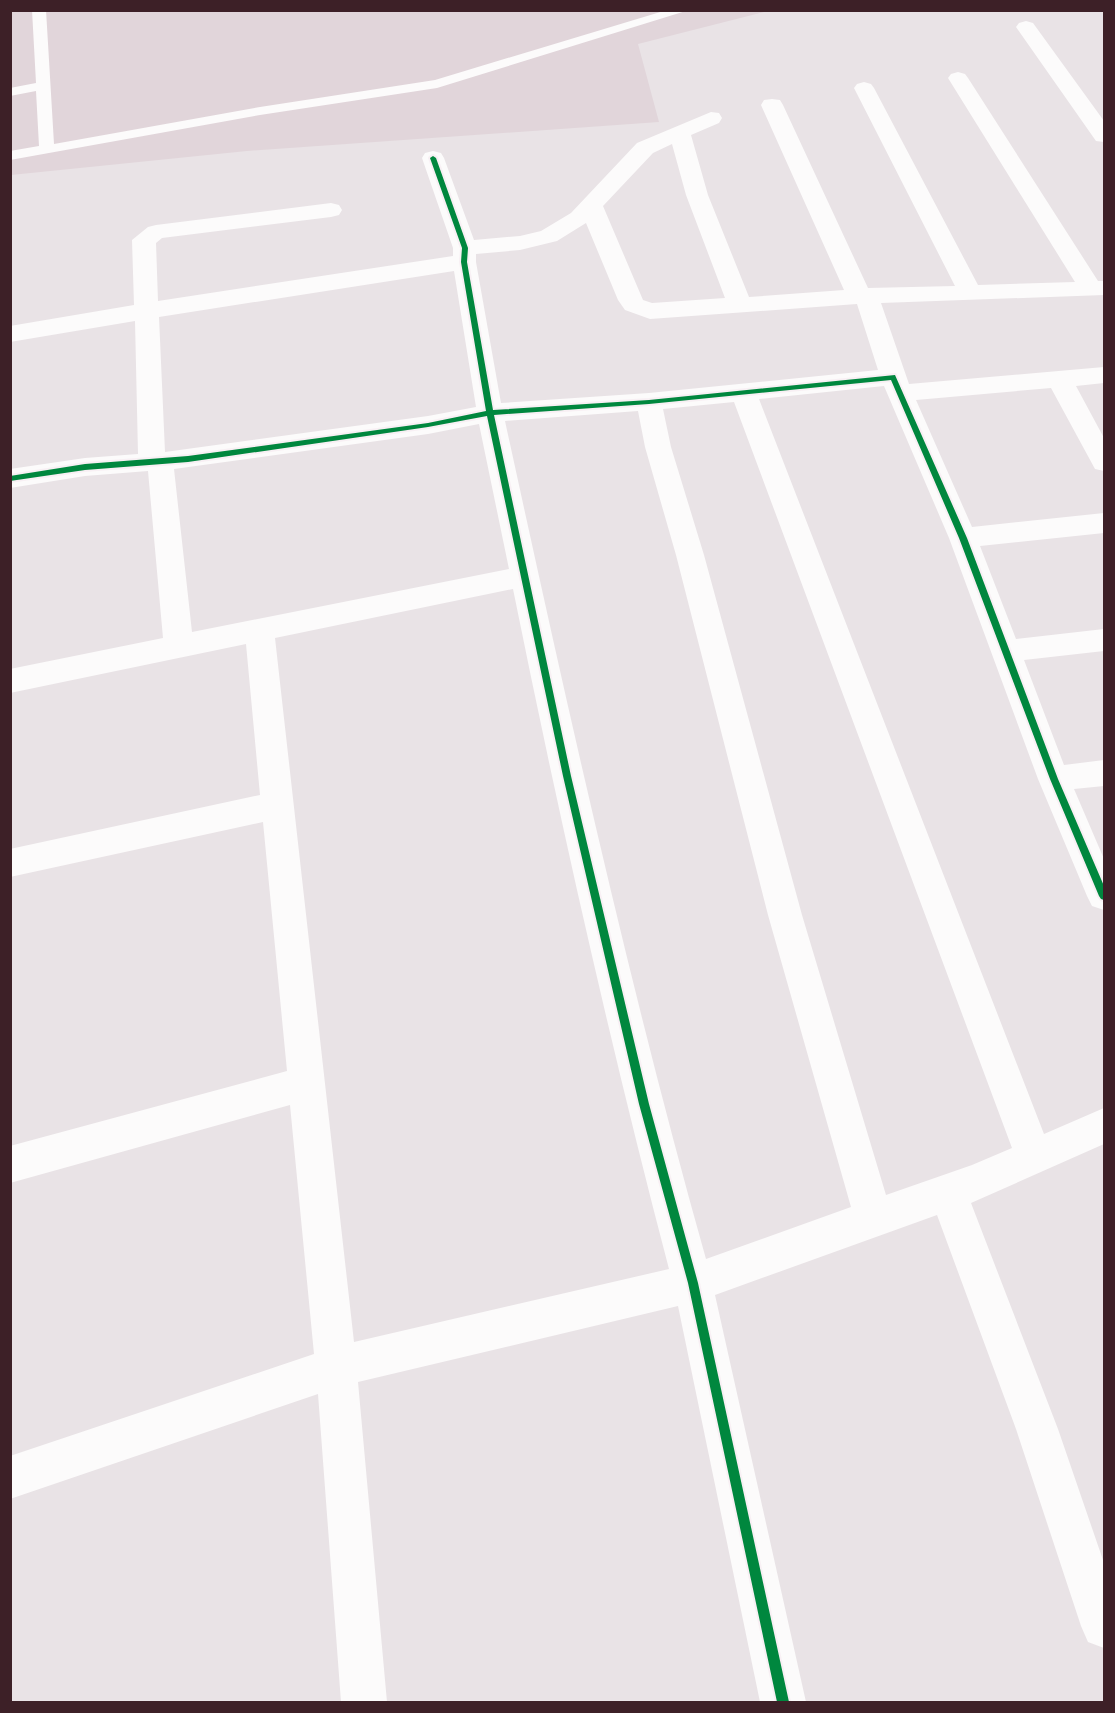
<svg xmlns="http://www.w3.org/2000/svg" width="1115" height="1713" viewBox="0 0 1115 1713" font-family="Rubik,sans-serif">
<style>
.built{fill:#e1d5da}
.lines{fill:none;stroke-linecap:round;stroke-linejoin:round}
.lane{fill:#fcfbfb;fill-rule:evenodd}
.street{fill:#fcfbfb;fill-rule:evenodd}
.cycleway-casing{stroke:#f8f0f4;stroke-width:4}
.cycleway{fill:#00873e;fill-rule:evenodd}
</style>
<rect width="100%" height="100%" fill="#e9e3e6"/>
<path class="built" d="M11,11H768L638,44L659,122L247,151L11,175Z"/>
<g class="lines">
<path class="lane" d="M32,10H46L54,144L260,107L435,80L667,10H689L437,88L260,115L10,160V151L39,146L36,91L10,96V88L36,83Z"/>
<path class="street" d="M1026,21L1033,23L1104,121V142L1096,141L1016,27L1019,23Z
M958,72L965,74L968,78L1098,281H1104V295L881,303L909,384L1104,367V383L1076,386L1104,438V471L1095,469L1051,388L916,400L972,527L1104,513V533L980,546L1016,639L1104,629V651L1024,660L1064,765L1104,760V786L1074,789L1104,859V910L1092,906L1087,896L1038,779L949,538L884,386L759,399L1044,1134L1104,1108V1144L971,1203L1058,1429L1104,1563V1648L1088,1642L1081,1626L1016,1429L937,1215L715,1295L806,1702H760L678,1306L358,1382L387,1702H341L318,1394L10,1499V1456L314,1354L290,1105L10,1183V1146L287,1071L263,822L10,877V849L260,795L246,644L10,693V669L163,638L148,471L85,476L10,488V469L85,458L138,454L135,321L10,342V326L134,305L132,240L148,227L156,225L331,203L339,205L342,210L339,215L331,217L162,238L156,243L158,301L453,256V248L422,158L425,153L433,151L441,153L444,158L474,240L520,236L541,231L571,213L637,143L711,112L719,113L722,118L719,123L691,135L708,195L749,297L844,290L761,105L764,100L772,99L780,100L783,105L868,288L955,286L854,88L857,84L864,82L871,84L874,88L978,285L1075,282L948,78L951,74ZM672,144L686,195L725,298L652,303L643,300L603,206L653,153ZM586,223L618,300L625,310L650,319L857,304L878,370L649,393L501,403L476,262V254L520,250L557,241ZM454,271L476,407L428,416L165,452L159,317ZM734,402L1012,1148L972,1165L886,1195L802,915L704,555L671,447L663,409ZM638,411L645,447L676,555L768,915L851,1207L706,1259C628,982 566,701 505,421ZM479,424L509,569L192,632L174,469L428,434ZM513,589C559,817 610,1044 669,1269L354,1342L275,638Z"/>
<g class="cycleway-casing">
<path id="cycleway" d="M433,156L436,158L468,248L467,262L493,410L649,400L895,375L967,538L1058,779L1104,886V900L1101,899L1099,896L1050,779L959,538L891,380L649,404L494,415L571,776L649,1104L698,1283L789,1702H777L688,1283L639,1104L563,776L487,416L428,427L188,462L85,470L10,481V476L85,464L188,456L428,423L486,411L461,262L462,248L430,158Z"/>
</g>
<use href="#cycleway" class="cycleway"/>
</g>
<rect width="1115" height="1713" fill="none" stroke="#3d2027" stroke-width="24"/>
</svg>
